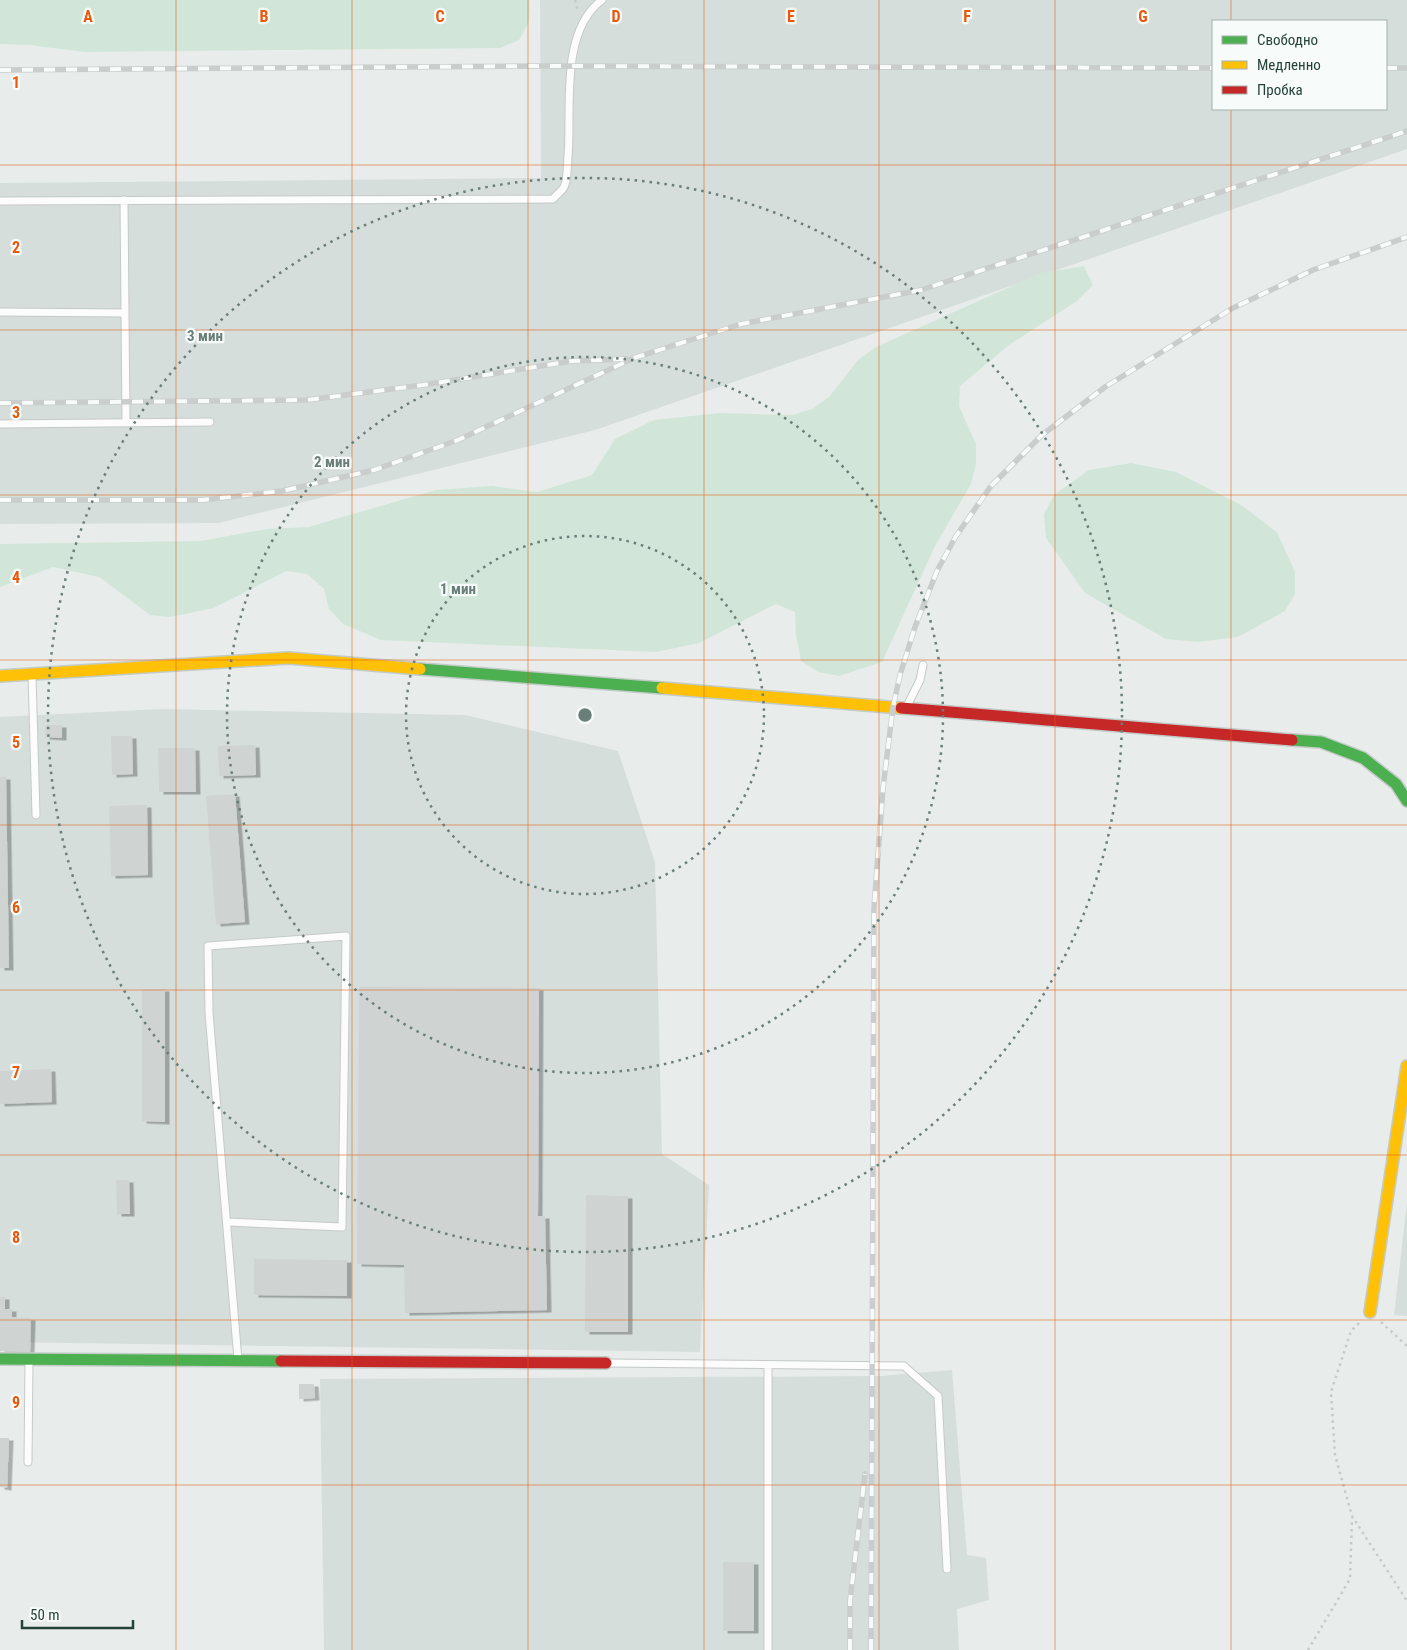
<svg xmlns="http://www.w3.org/2000/svg" width="1407" height="1650" viewBox="0 0 1407 1650" font-family="'Roboto Condensed',sans-serif">
<style>
.built{fill:#d6dedb;fill-rule:evenodd}
.green{fill:#d1e6d8}
.building{fill:#cfd4d2;filter:url(#shadow)}
.lines{fill:none;stroke-linecap:round;stroke-linejoin:round}
.lane-casing{stroke:#c5cac8;stroke-width:9}
.fast-casing{stroke:#c3cbc8;stroke-width:14}
.slow-casing{stroke:#c3cbc8;stroke-width:14}
.jam-casing{stroke:#c3cbc8;stroke-width:14}
.path{stroke:#c3ccca;stroke-width:2.5;stroke-dasharray:2.5 4;stroke-linecap:butt}
.lane{stroke:#fcfcfc;stroke-width:7}
.fast{stroke:#4caf50;stroke-width:11}
.slow{stroke:#ffc107;stroke-width:11}
.jam{stroke:#c62828;stroke-width:11}
.rail-casing{stroke:#c9cdcc;stroke-width:5.5}
.rail{stroke:#f7fbf9;stroke-width:4;stroke-dasharray:11;stroke-linecap:butt}
.grid{fill:none;stroke:#e8590c;stroke-width:1;stroke-opacity:0.55}
.ring{fill:none;stroke:#697e78;stroke-width:2.5;stroke-dasharray:2.5 5}
.grid-label{font-size:16px;text-anchor:middle;font-weight:bold;fill:#e8590c;stroke:#f7fbf9;stroke-width:4.5;stroke-linejoin:round;paint-order:stroke}
.centre{fill:#697e78;stroke:#f7fbf9;stroke-width:2.5}
.ring-label{font-size:15px;text-anchor:middle;font-weight:bold;fill:#697e78;stroke:#f7fbf9;stroke-width:4.5;stroke-linejoin:round;paint-order:stroke}
</style>
<defs>
<filter id="shadow"><feDropShadow dx="4.5" dy="2.5" stdDeviation="0" flood-color="#0004"/></filter>
</defs>
<rect width="100%" height="100%" fill="#e8edeb"/>
<path class="built" d="M540,0H1407V149L595,430L219,523L0,524V183L541,178ZM1213,21H1386V109H1213Z
M161,709L465,715L618,751L655,862L662,1154L709,1185L700,1352L0,1342V717Z
M1407,1202V1316L1394,1315Z
M952,1370L967,1555L986,1558L989,1600L957,1609L959,1650H324L320,1379L880,1376Z"/>
<path class="green" d="M0,0H530L529,22L519,40L500,48L85,52L29,45L0,44Z
M1084,266L1093,285L1077,301L1009,345L960,386L959,406L976,444V464L971,484L935,546L882,662L839,676L818,672L801,661L796,635L795,612L776,604L699,643L656,652L381,640L343,624L329,609L324,589L307,574L286,571L214,608L170,617L150,615L99,577L53,567L0,587V544L200,541L267,529L308,527L436,490L492,486L537,492L592,475L615,439L654,420L720,413L792,415L812,409L829,397L858,360L876,347L1041,273Z
M1131,463L1176,472L1241,505L1277,532L1295,572V594L1285,611L1238,637L1198,642L1166,639L1085,593L1046,538L1044,514L1054,495L1089,470Z"/>
<path class="building" d="M46,725H62V738L45,737Z
M111,736H132L133,774L112,775Z
M255,745L256,775L219,776L218,746Z
M158,748H195L196,792H159Z
M0,777H6L9,968H0Z
M235,794L245,922L216,924L206,796Z
M147,805L148,875L111,876L109,806Z
M359,987L539,988L538,1216H545L547,1310L405,1313L404,1265L357,1264Z
M142,989H165V1122L142,1121Z
M51,1069L52,1102L0,1104V1071Z
M116,1180H129L130,1214H117Z
M586,1195L628,1196V1332H585Z
M254,1259L347,1260V1296L254,1295Z
M0,1297H5V1309H12V1317L31,1318L30,1352L0,1351Z
M299,1384H314L315,1398L299,1399Z
M0,1438H9L7,1488L0,1487Z
M723,1562H754V1631H723Z"/>
<g class="lines">
<g class="lane-casing">
<path id="lane" d="M124,200L126,423
M0,201L553,199C556,195 562,191 564,187C568,179 567,166 568,157C572,110 559,32 602,0
M0,312L125,313
M0,424L210,422
M32,675L36,815
M907,706L920,680L923,665
M227,1222L342,1227L346,936L208,946L209,1013L238,1360
M607,1363L904,1366L938,1396L947,1569
M28,1462L29,1360
M768,1650V1365"/>
</g>
<g class="fast-casing">
<path id="fast" d="M420,669L662,688
M1292,740L1321,742L1363,758L1396,784L1407,801
M0,1359L281,1361"/>
</g>
<g class="slow-casing">
<path id="slow" d="M0,676L288,658L420,669
M662,688L901,708
M1370,1312L1407,1066"/>
</g>
<g class="jam-casing">
<path id="jam" d="M901,708L1292,740
M281,1361L606,1363"/>
</g>
<path class="path" d="M575,0L578,12
M1381,1322L1407,1346
M1359,1323L1351,1331L1331,1392L1335,1455L1352,1516L1407,1601
M1308,1650L1350,1579L1352,1518"/>
<use href="#lane" class="lane"/>
<use href="#fast" class="fast"/>
<use href="#slow" class="slow"/>
<use href="#jam" class="jam"/>
<g class="rail-casing">
<path id="rail" d="M1386,68H1407
M0,70L541,66L1213,68
M0,403L307,400L423,385L572,361L627,359
M0,500H202L282,491L374,470L458,440L634,358L741,324L921,290L1407,131
M850,1650V1601L865,1474
M871,1650L874,908L883,788L893,707L900,675L915,627L937,571L956,536L991,486L1042,435L1105,387L1233,308L1313,270L1407,237"/>
</g>
<use href="#rail" class="rail"/>
</g>
<path class="grid" d="M176,0V1650M352,0V1650M528,0V1650M704,0V1650M879,0V1650M1055,0V1650M1231,0V21M1231,109V1650M0,165H1407M0,330H1407M0,495H1407M0,660H1407M0,825H1407M0,990H1407M0,1155H1407M0,1320H1407M0,1485H1407"/>
<g class="ring">
<circle cx="585" cy="715" r="179"/>
<circle cx="585" cy="715" r="358"/>
<circle cx="585" cy="715" r="537"/>
</g>
<g class="grid-label">
<text x="88" y="22">A</text>
<text x="264" y="22">B</text>
<text x="440" y="22">C</text>
<text x="616" y="22">D</text>
<text x="791" y="22">E</text>
<text x="967" y="22">F</text>
<text x="1143" y="22">G</text>
<text x="16" y="88">1</text>
<text x="16" y="253">2</text>
<text x="16" y="418">3</text>
<text x="16" y="583">4</text>
<text x="16" y="748">5</text>
<text x="16" y="913">6</text>
<text x="16" y="1078">7</text>
<text x="16" y="1243">8</text>
<text x="16" y="1408">9</text>
</g>
<circle cx="585" cy="715" r="8" class="centre"/>
<g class="ring-label">
<text x="205" y="341">3 мин</text>
<text x="332" y="467">2 мин</text>
<text x="458" y="594">1 мин</text>
</g>
<rect x="1212" y="20" width="175" height="90" fill="#f7fbf9" stroke="#a3b1ad"/>
<rect x="1222" y="36" width="25" height="8" fill="#4caf50" stroke="#a3b1ad"/>
<text x="1257" y="45" font-size="15" fill="#24423a">Свободно</text>
<rect x="1222" y="61" width="25" height="8" fill="#ffc107" stroke="#a3b1ad"/>
<text x="1257" y="70" font-size="15" fill="#24423a">Медленно</text>
<rect x="1222" y="86" width="25" height="8" fill="#c62828" stroke="#a3b1ad"/>
<text x="1257" y="95" font-size="15" fill="#24423a">Пробка</text>
<path d="M22 1620v8h111v-8" fill="none" stroke="#24423a" stroke-width="2.5"/>
<text x="30" y="1620" font-size="15" fill="#24423a" stroke="#f7fbf9" stroke-width="4" paint-order="stroke">50 m</text>
</svg>
